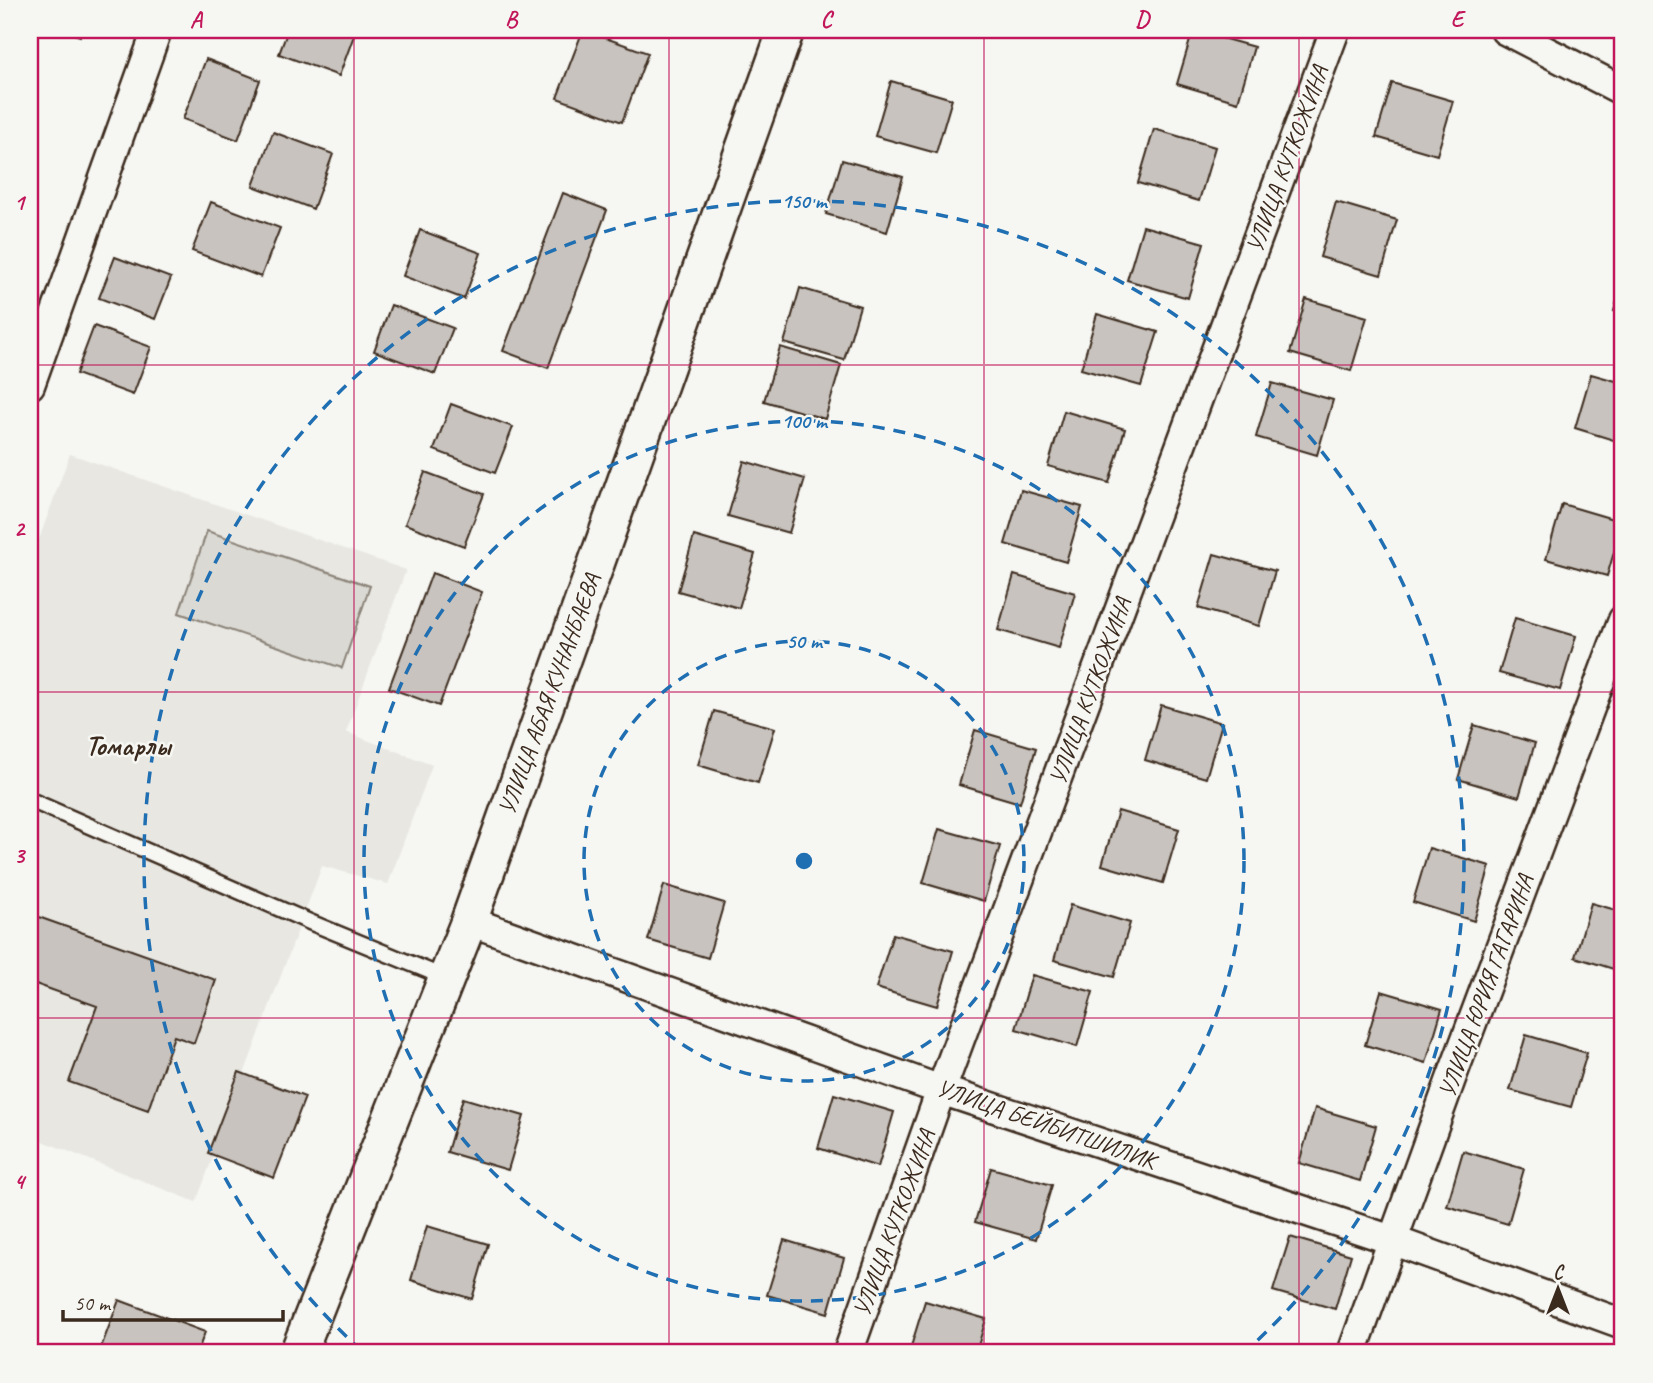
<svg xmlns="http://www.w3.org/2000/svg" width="1653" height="1383" viewBox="0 0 1653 1383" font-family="Caveat,sans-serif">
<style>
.built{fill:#e8e7e2}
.green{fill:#dad9d3;stroke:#8a8278;stroke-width:2}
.building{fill:#c8c3be;stroke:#3b2a1e;stroke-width:2}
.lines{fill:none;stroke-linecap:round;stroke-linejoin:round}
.service-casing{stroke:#3b2a1e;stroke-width:19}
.minor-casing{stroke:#3b2a1e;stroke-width:33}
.tertiary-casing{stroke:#3b2a1e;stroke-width:40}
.service{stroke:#f6f6f2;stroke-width:14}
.minor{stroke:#f6f6f2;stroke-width:28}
.tertiary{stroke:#f6f6f2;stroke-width:35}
.grid{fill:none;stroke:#c2185b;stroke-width:2;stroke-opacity:0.55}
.ring{fill:none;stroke:#1f6fb2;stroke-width:3.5;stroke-dasharray:12 9}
.labels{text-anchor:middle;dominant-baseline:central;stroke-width:5;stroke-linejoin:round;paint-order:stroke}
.street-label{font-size:24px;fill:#3b2a1e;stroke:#f6f6f2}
.quarter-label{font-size:28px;font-weight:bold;fill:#3b2a1e;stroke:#f6f6f2}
.centre{fill:#1f6fb2;stroke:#f6f6f2;stroke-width:3.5}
.ring-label{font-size:21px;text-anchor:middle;font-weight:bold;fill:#1f6fb2;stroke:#f6f6f2;stroke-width:5;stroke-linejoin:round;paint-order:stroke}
.neatline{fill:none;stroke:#c2185b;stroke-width:2.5}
.grid-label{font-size:23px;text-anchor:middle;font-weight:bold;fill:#c2185b}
</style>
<rect width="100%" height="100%" fill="#f6f6f2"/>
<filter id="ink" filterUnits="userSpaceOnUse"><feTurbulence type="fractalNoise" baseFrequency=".0143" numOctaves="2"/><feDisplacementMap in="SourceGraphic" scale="14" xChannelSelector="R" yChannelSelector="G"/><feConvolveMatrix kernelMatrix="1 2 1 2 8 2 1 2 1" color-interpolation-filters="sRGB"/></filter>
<g filter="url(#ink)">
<path class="built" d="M70,454L406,570L346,732L432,765L388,884L322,866L196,1202L30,1136V564Z"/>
<path class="green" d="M207,531L370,586L342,668L179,613Z"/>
<path class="building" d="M62,30H82L80,36Z
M288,30H356L339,76L279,54Z
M583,30L648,53L622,122L557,98Z
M921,30H950L948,37Z
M1193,30L1254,47L1238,102L1177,84Z
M206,59L260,80L238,140L183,119Z
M891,81L952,99L936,153L875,136Z
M1392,83L1453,101L1437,155L1376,137Z
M1154,129L1215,147L1199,201L1138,183Z
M273,132L333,154L313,209L253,186Z
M842,160L903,177L887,232L826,214Z
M563,193L607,210L548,368L503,351Z
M211,202L280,228L261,277L192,251Z
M1336,202L1397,220L1381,275L1320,257Z
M1143,226L1204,243L1188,298L1127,280Z
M420,230L481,253L464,299L403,276Z
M115,257L171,278L155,319L99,298Z
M1623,280V314L1614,311Z
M800,288L860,306L844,360L784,343Z
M1306,299L1367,317L1351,371L1290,353Z
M391,305L453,328L435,374L374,351Z
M1097,314L1158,332L1141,386L1081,369Z
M94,326L151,347L133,395L76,374Z
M780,347L841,365L825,419L764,401Z
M1591,374L1623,383V443L1575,428Z
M1272,383L1333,400L1317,455L1256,437Z
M451,404L513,427L495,473L434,450Z
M1064,411L1125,429L1109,483L1048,466Z
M744,461L805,479L789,533L728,516Z
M425,472L484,494L464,546L405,524Z
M1021,490L1082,507L1066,562L1005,544Z
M1562,504L1623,522L1607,576L1546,559Z
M694,536L755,554L739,608L678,591Z
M1214,554L1275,571L1259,626L1198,608Z
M432,573L482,592L439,706L389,688Z
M1014,575L1075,593L1059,648L998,630Z
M1515,618L1576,636L1560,690L1499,673Z
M1161,705L1222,723L1206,778L1145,760Z
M714,711L775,728L758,783L698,765Z
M1474,725L1535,743L1519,797L1458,779Z
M975,730L1036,748L1020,803L959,785Z
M1118,811L1179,829L1163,883L1102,865Z
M939,829L1000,846L984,901L923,883Z
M1429,848L1490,866L1474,921L1413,902Z
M664,885L724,903L708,958L648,940Z
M1591,903L1623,912V972L1575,957Z
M1070,905L1130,923L1114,977L1054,960Z
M30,914L216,980L194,1043L174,1036L148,1110L69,1082L97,1006L30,982Z
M893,934L953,951L937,1006L876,988Z
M1032,975L1093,992L1077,1047L1016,1029Z
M1381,991L1442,1009L1426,1063L1365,1045Z
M1526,1035L1587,1053L1571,1107L1510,1090Z
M239,1072L305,1097L274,1178L208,1153Z
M834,1094L894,1112L878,1167L818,1148Z
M463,1098L524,1116L508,1170L447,1152Z
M1315,1108L1376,1126L1360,1181L1299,1163Z
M1463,1151L1524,1169L1508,1224L1447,1206Z
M991,1168L1052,1185L1036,1239L975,1222Z
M427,1226L488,1244L472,1299L411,1280Z
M1290,1237L1351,1255L1335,1309L1273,1291Z
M784,1240L844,1258L828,1313L767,1295Z
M119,1300L205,1332L197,1353H99Z
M925,1301L986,1319L976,1353H909Z"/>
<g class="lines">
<g class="service-casing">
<path id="service" d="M30,800L312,923L446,978"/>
</g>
<g class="minor-casing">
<path id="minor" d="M1505,30L1623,91
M30,385L157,30
M469,921L941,1090L1392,1240L1623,1324
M848,1353L941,1090L1335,30
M1352,1353L1451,1079L1623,620"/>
</g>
<g class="tertiary-casing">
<path id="tertiary" d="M298,1353L469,921L786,30"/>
</g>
<use href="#service" class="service"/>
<use href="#minor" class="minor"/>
<use href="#tertiary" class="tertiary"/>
</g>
</g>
<path class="grid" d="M354,30V1353M669,30V1353M984,30V1353M1299,30V1353M30,365H1623M30,692H1623M30,1018H1623"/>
<g class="ring">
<circle cx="804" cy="861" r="220"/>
<circle cx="804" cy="861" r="440"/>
<path d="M362 1351A660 660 0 1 1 1246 1351"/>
</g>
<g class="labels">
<g class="street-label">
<text transform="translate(1287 159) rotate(-70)">УЛИЦА КУТКОЖИНА</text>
<text transform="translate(1090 691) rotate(-70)">УЛИЦА КУТКОЖИНА</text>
<text transform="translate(549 694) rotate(-70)">УЛИЦА АБАЯ КУНАНБАЕВА</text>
<text transform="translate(1486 986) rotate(-70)">УЛИЦА ЮРИЯ ГАГАРИНА</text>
<text transform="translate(1046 1124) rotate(19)">УЛИЦА БЕЙБИТШИЛИК</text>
<text transform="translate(894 1223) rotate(-70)">УЛИЦА КУТКОЖИНА</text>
</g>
<g class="quarter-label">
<text x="128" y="745">Томарлы</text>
</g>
</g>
<circle cx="804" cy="861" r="10" class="centre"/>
<g class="ring-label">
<text x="804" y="208">150 m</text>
<text x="804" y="428">100 m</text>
<text x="804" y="648">50 m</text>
</g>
<rect width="1653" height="1383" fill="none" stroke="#f6f6f2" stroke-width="77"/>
<g transform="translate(1558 1289)" stroke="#f6f6f2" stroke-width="5" paint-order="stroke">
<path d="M0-5L12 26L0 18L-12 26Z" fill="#3b2a1e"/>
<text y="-10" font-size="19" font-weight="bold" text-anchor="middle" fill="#3b2a1e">С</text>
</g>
<path d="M63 1310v10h220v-10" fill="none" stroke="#3b2a1e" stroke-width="3.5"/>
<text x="74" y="1310" font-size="21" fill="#3b2a1e" stroke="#f6f6f2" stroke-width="5" paint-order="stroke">50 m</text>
<rect x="38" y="38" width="1576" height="1306" class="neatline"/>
<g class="grid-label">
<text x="196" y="27">A</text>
<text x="511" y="27">B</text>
<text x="826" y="27">C</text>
<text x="1142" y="27">D</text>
<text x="1457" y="27">E</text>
<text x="19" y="210">1</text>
<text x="19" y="536">2</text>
<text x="19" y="863">3</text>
<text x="19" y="1189">4</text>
</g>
</svg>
